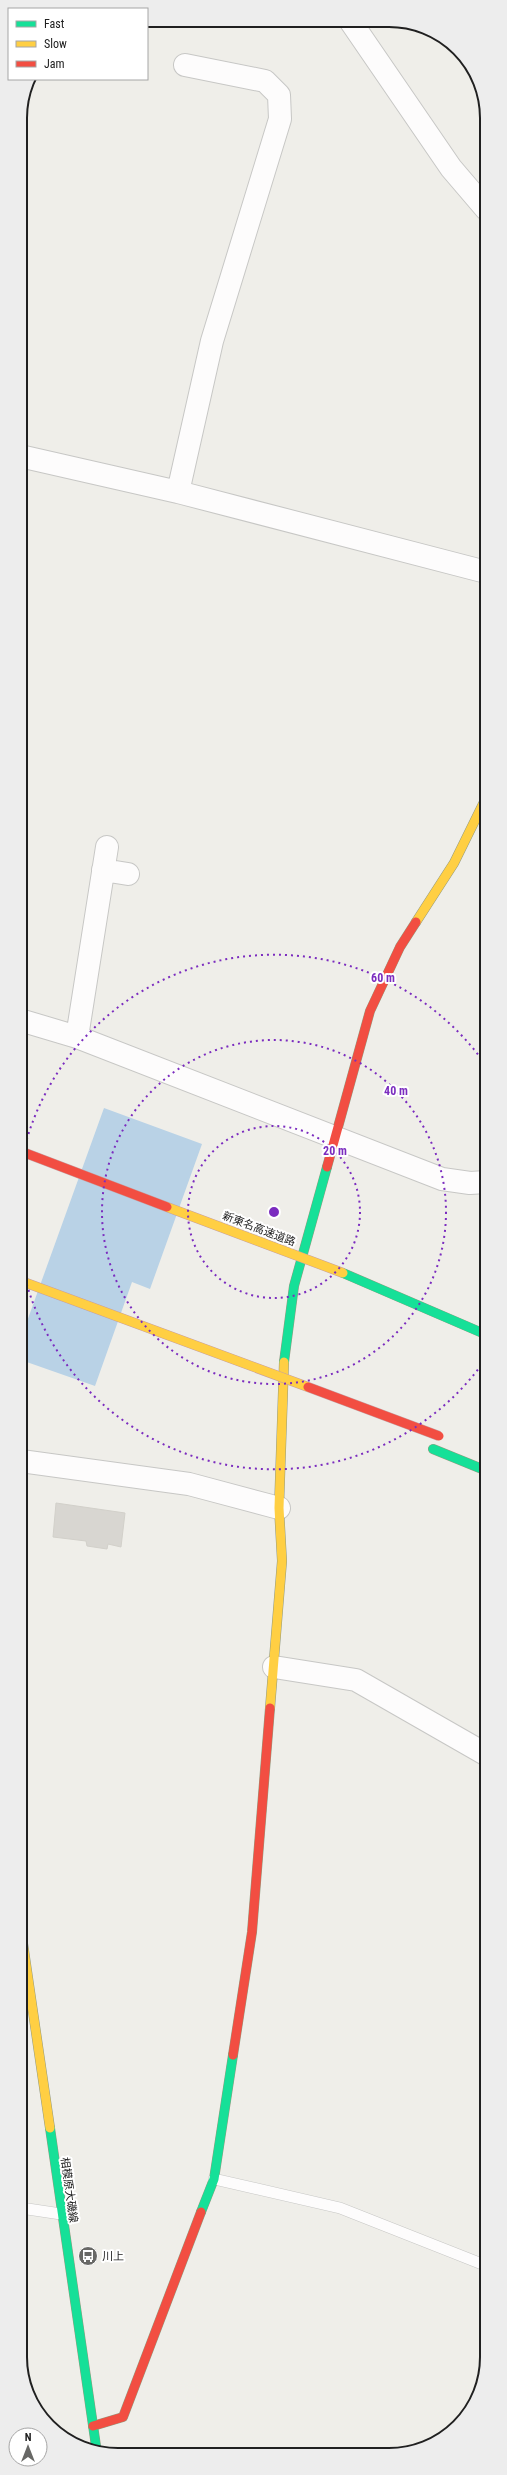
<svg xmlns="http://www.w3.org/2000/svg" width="507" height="2475" viewBox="0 0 507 2475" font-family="'Roboto Condensed','Noto Sans JP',sans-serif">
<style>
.water{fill:#b9d2e6}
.building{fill:#d8d6d1;stroke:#d2d0ca}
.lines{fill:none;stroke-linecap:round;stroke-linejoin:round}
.lane-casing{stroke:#c7c7c5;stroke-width:12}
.street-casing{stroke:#c7c7c5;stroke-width:24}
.fast-casing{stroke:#939a7f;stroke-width:10}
.slow-casing{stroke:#939a7f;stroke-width:10}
.jam-casing{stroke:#939a7f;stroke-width:10}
.lane{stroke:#fdfcfc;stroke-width:11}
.street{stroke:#fdfcfc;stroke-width:22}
.fast{stroke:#16e098;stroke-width:9}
.slow{stroke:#ffcf43;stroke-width:9}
.jam{stroke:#f24e42;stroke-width:9}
.slow-bridge-casing{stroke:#c79ea0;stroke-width:10;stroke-linecap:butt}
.jam-bridge-casing{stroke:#c79ea0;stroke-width:10;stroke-linecap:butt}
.slow-bridge{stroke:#ffcf43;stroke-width:9}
.jam-bridge{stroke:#f24e42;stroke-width:9}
.ring{fill:none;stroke:#7b2cbf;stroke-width:2;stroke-dasharray:2 4}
.labels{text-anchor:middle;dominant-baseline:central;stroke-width:4;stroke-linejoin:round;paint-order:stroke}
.street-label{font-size:11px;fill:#202020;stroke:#fff}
.poi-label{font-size:11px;fill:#202020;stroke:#fff;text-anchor:start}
.rim{fill:none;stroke:#202020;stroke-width:2}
.centre{fill:#7b2cbf;stroke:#fff;stroke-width:2}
.ring-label{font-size:12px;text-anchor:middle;font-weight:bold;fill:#7b2cbf;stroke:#fff;stroke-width:4;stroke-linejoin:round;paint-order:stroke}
</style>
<rect width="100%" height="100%" fill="#efeee9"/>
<path class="water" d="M104,1108L202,1144L150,1289L132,1282L95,1386L21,1360V1338Z"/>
<path class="building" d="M56,1503L125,1513L121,1547L108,1544L107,1549L87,1546L86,1541L53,1537Z"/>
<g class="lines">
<g class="lane-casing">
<path id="lane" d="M214,2179L340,2208L487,2266
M21,2208L61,2214"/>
</g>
<g class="street-casing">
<path id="street" d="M351,22L451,168L486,209
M20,456L178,492L486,572
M178,492L212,341L280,119L279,95L265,81L185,65
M103,870L128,874
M20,1020L77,1037L442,1179L470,1183L486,1182
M77,1037L107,847
M21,1461L189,1484L279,1508
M274,1667L356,1680L487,1755"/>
</g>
<g class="fast-casing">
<path id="fast" d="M343,1273L487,1335
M284,1362L294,1286L327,1167
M433,1449L487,1471
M50,2128L97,2453
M201,2212L214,2179L233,2055"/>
</g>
<g class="slow-casing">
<path id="slow" d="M416,922L454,863L486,798
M270,1708L282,1561L279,1508L284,1362
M21,1930L50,2128"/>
</g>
<g class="jam-casing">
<path id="jam" d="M327,1167L370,1011L400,947L416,922
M233,2055L252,1932L270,1708
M93,2426L123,2417L201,2212"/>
</g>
<use href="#lane" class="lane"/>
<use href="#street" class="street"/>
<use href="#fast" class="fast"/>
<use href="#slow" class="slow"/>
<use href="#jam" class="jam"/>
<g class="slow-bridge-casing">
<path id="slow-bridge" d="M167,1207L343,1273
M21,1281L308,1387"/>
</g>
<g class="jam-bridge-casing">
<path id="jam-bridge" d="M20,1151L167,1207
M308,1387L439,1436"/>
</g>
<use href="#slow-bridge" class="slow-bridge"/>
<use href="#jam-bridge" class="jam-bridge"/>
</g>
<g class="ring">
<circle cx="274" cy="1212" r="86"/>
<circle cx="274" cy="1212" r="172"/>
<path d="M485 1360A258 258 0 0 1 21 1261M21 1163A258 258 0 0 1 485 1064"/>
</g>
<defs>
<g id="bus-disc" transform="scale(1)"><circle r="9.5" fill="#686866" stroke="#fff"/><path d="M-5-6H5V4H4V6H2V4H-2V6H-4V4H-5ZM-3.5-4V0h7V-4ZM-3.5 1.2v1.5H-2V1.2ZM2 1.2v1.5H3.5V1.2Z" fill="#fff"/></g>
</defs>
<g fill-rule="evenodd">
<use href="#bus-disc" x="88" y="2256"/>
</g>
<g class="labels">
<g class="street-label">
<text transform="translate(259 1229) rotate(21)">新東名高速道路</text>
<text transform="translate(69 2190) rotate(82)">相模原大磯線</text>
</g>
<g class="poi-label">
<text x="102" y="2256">川上</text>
</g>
</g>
<path d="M0 0H507V2475H0ZM118 27H389A91 91 0 0 1 480 118V2357A91 91 0 0 1 389 2448H118A91 91 0 0 1 27 2357V118A91 91 0 0 1 118 27Z" fill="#ededed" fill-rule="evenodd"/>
<path class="rim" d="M118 27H389A91 91 0 0 1 480 118V2357A91 91 0 0 1 389 2448H118A91 91 0 0 1 27 2357V118A91 91 0 0 1 118 27Z"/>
<circle cx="274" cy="1212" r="6" class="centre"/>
<g class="ring-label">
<text x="383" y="982">60 m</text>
<text x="396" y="1095">40 m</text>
<text x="335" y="1155">20 m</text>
</g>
<rect x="8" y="8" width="140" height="72" fill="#ffffff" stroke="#a6a6a6"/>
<rect x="16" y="21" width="20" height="6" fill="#16e098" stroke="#a6a6a6"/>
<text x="44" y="28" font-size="12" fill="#202020">Fast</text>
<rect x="16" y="41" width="20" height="6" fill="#ffcf43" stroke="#a6a6a6"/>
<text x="44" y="48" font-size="12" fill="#202020">Slow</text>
<rect x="16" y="61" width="20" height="6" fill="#f24e42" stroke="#a6a6a6"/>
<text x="44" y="68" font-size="12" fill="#202020">Jam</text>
<g transform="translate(28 2447)"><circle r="19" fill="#ffffff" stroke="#a6a6a6"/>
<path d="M0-3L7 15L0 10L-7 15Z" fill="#686866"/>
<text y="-6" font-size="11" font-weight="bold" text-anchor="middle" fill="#202020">N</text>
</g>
</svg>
